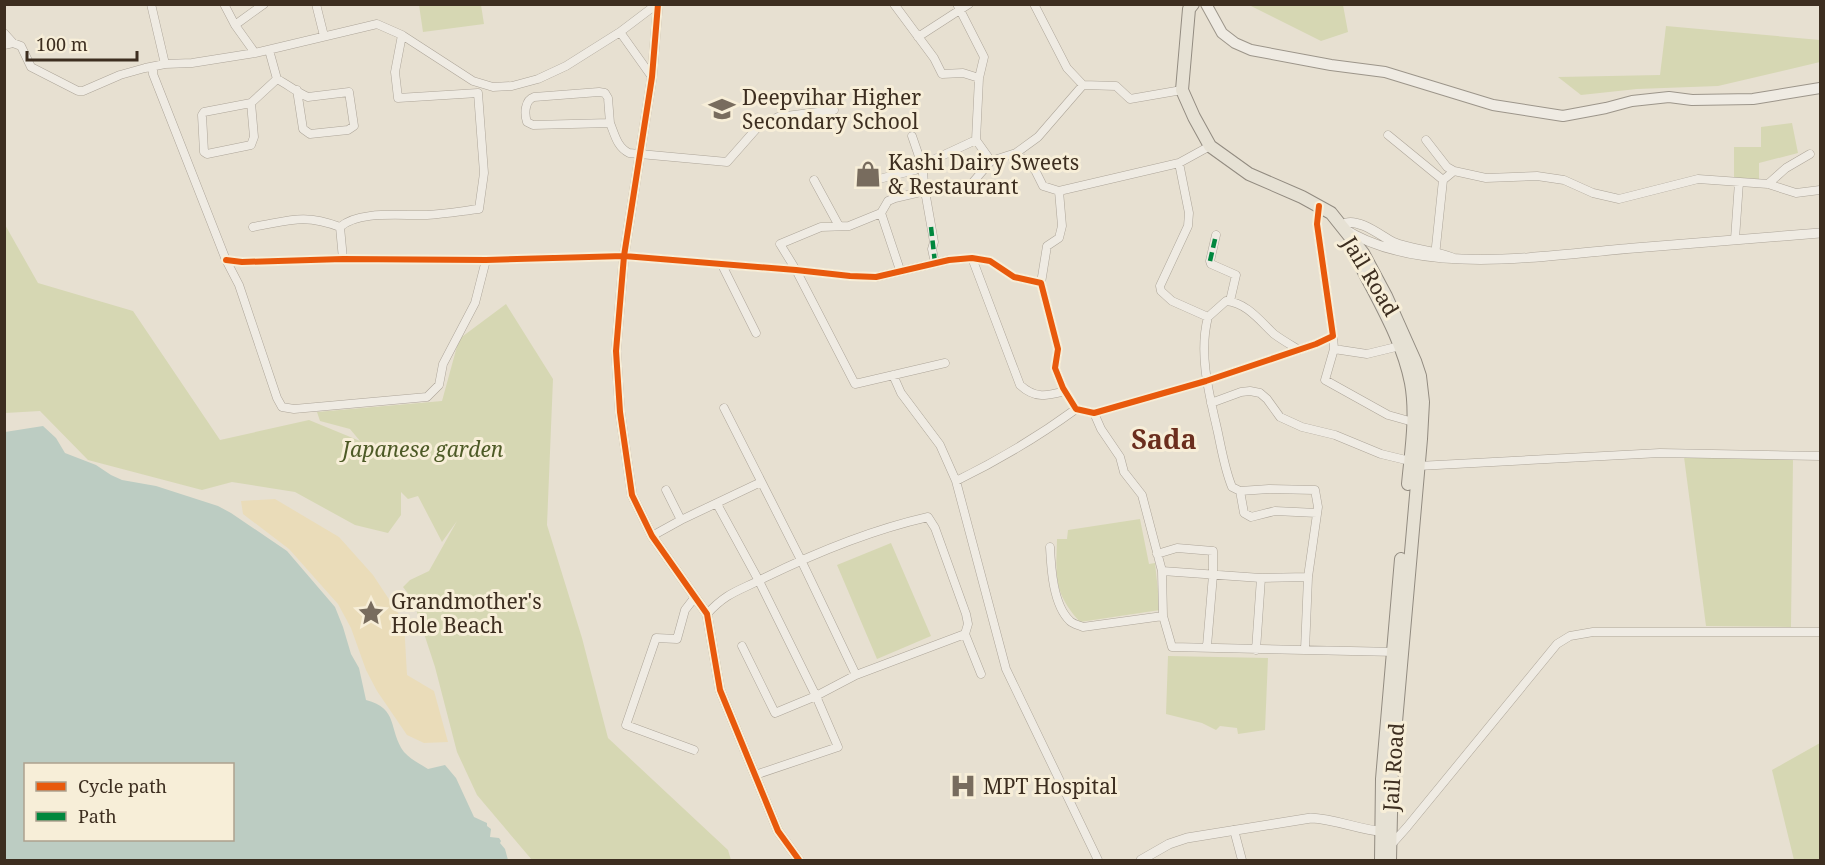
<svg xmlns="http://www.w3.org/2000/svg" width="1825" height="865" viewBox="0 0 1825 865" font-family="'Noto Serif',serif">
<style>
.green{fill:#d6d7b3}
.sand{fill:#eadcb9}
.water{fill:#bcccc2;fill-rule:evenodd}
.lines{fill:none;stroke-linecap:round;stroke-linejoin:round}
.minor-casing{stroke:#ada599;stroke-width:9}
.tertiary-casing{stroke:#ada599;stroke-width:10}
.secondary-casing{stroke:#9c958a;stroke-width:12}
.primary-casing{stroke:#928b80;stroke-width:14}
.minor{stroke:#efebe3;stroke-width:8}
.tertiary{stroke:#efebe3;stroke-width:9}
.secondary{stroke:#efebe3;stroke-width:10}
.primary{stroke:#e6e1d4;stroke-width:12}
.quiet{stroke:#00873e;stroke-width:4.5;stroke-dasharray:9 4.5;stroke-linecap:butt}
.cycleway-casing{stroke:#f7eed8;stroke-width:10}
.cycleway{stroke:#e8590c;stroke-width:6}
.labels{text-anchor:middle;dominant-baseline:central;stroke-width:6;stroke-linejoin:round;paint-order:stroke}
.poi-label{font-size:21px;fill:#3d2e20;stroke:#f7eed8;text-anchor:start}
.street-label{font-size:21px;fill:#3d2e20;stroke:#f7eed8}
.park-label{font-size:21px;font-style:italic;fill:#4d5a26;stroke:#f7eed8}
.district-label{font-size:27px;font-weight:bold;fill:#6b2e1e;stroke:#f7eed8}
</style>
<rect width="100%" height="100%" fill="#e7e0d1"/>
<path class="green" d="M419,5H481L484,24L423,32Z
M1249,5H1343L1348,32L1321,41Z
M1666,26L1820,40V62L1718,86L1637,89L1581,95L1558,77L1660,75Z
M1792,123L1798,153L1759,163V179L1734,178V147H1761V127Z
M4,223L38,283L133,311L220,440L309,420L360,441L350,429L320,421L317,412L442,401L459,339L506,304L553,379L547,525L582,638L608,738L728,850L731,860H532L477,795L457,752L435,667L413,600L403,587L410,580L429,571L457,521L442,542L418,496L408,499L401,492V515L388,533L355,525L295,492L232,482L202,490L88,460L40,411L5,413Z
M1684,457L1793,459L1791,627L1706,626Z
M1140,519L1149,564L1155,563L1160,610L1080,622C1053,592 1056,577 1057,539H1067L1068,530Z
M891,543L931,636L877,659L837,565Z
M1168,656L1268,658L1265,730L1238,734L1237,728L1220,726L1216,730L1202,723L1166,714Z
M1820,743V860H1794L1772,770Z"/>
<path class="sand" d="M275,499L339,537L373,575L404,622L407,675L434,691L448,742L424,743L407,735L377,691L366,670L351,628L338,604L289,549L243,514L241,501Z"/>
<path class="water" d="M43,426L56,438L65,453L96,465L111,475L122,480L156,486L218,506L231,513L287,551L335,607L343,627L351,654L359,668L366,700C399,708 388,730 404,752C410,759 420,764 428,769L445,765L456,778L474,817L487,823V826L491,829L490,837L499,838L501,841L500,843L505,849L508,860H5V432ZM26,764H232V840H26Z"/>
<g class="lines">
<g class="minor-casing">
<path id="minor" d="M151,4L165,64
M224,4L235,25L255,53
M316,4L324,36
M894,4L934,58L942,74L963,73L979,78
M957,4L984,57L979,78L976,140L991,161
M1034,4L1067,68L1083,85L1116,86L1130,99L1182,90
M235,25L264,4
M620,32L652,77
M4,33L13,43
M918,37L969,4
M4,45L13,43L21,46L31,67L78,91H83L120,75L145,68L165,64L192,63L255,53L377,24L402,35L473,81L493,87L512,86L538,79L566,66L620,32L657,4
M269,50L277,79C287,84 298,93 308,97L349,92L354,126L348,130L310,134L303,129L297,90
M153,67V74L226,260L239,285L277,398L282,407L294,409L427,397L439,385L443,364L475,303L486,260
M251,103L254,137L251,145L207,154L204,152L202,115L204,112L251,103L277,79
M610,123L608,98L605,93L599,92L534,97C525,100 524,113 527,122L533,125L610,123C615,135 617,147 629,153L727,162L757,128L778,117L834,110
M1388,135L1443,180
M912,136L922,165L925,191L934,242L932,249L935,263
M1426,140L1447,167L1454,171
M1016,153L1035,170L1043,186L1059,191
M1179,163L1189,213L1188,226L1160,286L1161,291L1172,301L1208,317
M814,180L839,226
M863,183L915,170L922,165L976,140
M1768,184L1786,168L1810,154
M881,213L900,270
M253,227C289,221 303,213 340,227
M340,227C359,210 402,216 427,215C445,214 462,211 479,209L484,173L478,93L398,98L395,72L402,35
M340,227L343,259
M1216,235L1210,261L1211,264L1236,275L1230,301
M1735,239L1739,182
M1435,256L1443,180L1454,171L1486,178L1537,176L1564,180L1593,193L1619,199L1698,179L1768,184L1796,193L1820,190
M972,258L1020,385C1035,399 1047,396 1065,391
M226,260L242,262L343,259L486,260L624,256L796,270L850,276L876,277L949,260L972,258L990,261L1014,277L1041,283L1058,349L1055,368L1063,388L1076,409L1094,413L1206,381L1316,344L1333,336L1317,224L1319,206
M722,265L756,333
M1041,283L1047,246L1059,238L1062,226L1059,191L1179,163L1210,146
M1333,336L1334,349L1325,380L1388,415L1413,422
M1334,349L1367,354L1400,346
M1299,350C1291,345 1282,340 1274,334C1261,322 1246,302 1226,301L1208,317C1198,355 1210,397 1218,433C1222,452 1225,470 1232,487L1240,491L1269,489L1315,490L1318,507L1308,577L1305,650
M945,363L855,384L796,270L780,244L821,227L849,226L881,213L888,201L895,198L925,191L968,188L991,161L1016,153L1038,137L1083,85
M893,375L901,393L940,445L956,481L1006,669L1098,860
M1211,403L1241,392L1250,391L1260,393L1267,399L1280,417L1302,427L1335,435L1381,454L1410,461
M724,408L801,560L856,675
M1094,413L1101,429L1120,457L1124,472L1142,495L1162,571L1163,616
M1418,466L1660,453L1820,456
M956,481C1001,459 1035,439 1076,409
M1240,491L1244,513L1251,517L1275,511L1317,513
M717,504L759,581L816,696L775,713L742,646
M681,520L761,482
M652,536L681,520L666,490
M1050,547C1051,568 1053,605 1070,621C1073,624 1078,625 1083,627L1163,616L1172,647L1397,652
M1157,554L1177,548L1213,551V575L1207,646
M1162,571L1261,578L1308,577
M707,614C727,592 739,591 764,578C817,552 871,530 928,517L935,528L966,614L968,624L965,634L856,675L816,696L838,747L755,775
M965,634L981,674
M1256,650L1261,578
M694,750L626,725L656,638L677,639L685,610L695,597
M1234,830L1242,860
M1391,845L1407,827L1557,644L1570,636L1593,632H1820"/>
</g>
<g class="tertiary-casing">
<path id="tertiary" d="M658,4L652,77L624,256L616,351L620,412L632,495L652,536L707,614L720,690L778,831L799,860
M1453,258C1434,250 1411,250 1393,242C1381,236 1360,219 1346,223L1343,228C1419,278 1548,255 1634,248C1696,243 1758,238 1820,233
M1141,860L1169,844L1187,838L1311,818C1336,819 1359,830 1385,832"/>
</g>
<g class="secondary-casing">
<path id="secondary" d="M1206,4L1222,33L1235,43L1251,50L1331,65L1385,72L1493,105L1563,116L1606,108L1632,101L1669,97L1692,100L1753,99L1820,88"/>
</g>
<g class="primary-casing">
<path id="primary" d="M1193,4L1189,9L1182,90L1194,117L1210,146L1249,174L1302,197L1331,213L1363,253L1386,296L1415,361L1420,376L1423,402L1421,439L1392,767L1390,860
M1360,264C1379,302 1403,341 1411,383C1417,416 1411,451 1408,484
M1381,860L1382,779L1401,559"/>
</g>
<use href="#minor" class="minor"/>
<use href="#tertiary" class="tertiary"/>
<use href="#secondary" class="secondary"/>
<use href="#primary" class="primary"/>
<path class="quiet" d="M931,227L935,263
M1210,261L1216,235"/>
<g class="cycleway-casing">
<path id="cycleway" d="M658,4L652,77L624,256L616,351L620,412L632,495L652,536L707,614L720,690L778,831L799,860
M226,260L242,262L343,259L486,260L624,256L796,270L850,276L876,277L949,260L972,258L990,261L1014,277L1041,283L1058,349L1055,368L1063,388L1076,409L1094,413L1206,381L1316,344L1333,336L1317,224L1319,206"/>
</g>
<use href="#cycleway" class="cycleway"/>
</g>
<defs>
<g id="school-bare" transform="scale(2.07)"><path d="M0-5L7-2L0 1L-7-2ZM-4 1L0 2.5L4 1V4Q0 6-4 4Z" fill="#786c5e" stroke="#f7eed8" stroke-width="2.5" paint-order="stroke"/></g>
<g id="shop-bare" transform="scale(2.07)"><path d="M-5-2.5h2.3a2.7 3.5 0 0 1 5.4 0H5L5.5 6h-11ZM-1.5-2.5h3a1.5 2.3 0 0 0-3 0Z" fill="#786c5e" stroke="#f7eed8" stroke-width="2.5" paint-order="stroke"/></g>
<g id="sight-bare" transform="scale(2.07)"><path d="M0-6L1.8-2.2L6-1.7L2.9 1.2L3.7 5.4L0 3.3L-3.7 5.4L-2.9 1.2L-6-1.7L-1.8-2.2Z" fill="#786c5e" stroke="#f7eed8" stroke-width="2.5" paint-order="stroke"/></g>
<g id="hospital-bare" transform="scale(2.07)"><path d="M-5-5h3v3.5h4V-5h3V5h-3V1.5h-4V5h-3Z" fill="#786c5e" stroke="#f7eed8" stroke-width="2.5" paint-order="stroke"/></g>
</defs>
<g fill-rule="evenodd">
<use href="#school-bare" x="722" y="109"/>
<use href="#shop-bare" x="868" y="174"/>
<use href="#sight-bare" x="371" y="613"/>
<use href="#hospital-bare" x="963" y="786"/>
</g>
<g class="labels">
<g class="poi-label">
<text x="742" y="97">Deepvihar Higher<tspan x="742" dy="24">Secondary School</tspan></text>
<text x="888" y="162">Kashi Dairy Sweets<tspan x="888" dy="24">&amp; Restaurant</tspan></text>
<text x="391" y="601">Grandmother's<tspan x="391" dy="24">Hole Beach</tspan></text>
<text x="983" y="786">MPT Hospital</text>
</g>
<g class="street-label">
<text transform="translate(1371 276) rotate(59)">Jail Road</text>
<text transform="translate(1393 767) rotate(-86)">Jail Road</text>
</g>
<g class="park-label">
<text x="423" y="449">Japanese garden</text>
</g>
<g class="district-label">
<text x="1164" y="438">Sada</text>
</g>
</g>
<rect width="1825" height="865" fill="none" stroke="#3d2e20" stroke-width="12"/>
<rect x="24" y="763" width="210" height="78" fill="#f7eed8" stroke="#ada18e" stroke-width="1.5"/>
<rect x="36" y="782" width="30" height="9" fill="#e8590c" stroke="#ada18e" stroke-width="1.5"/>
<text x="78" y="793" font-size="18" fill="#3d2e20">Cycle path</text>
<rect x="36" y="812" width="30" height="9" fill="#00873e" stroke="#ada18e" stroke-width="1.5"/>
<text x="78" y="823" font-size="18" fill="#3d2e20">Path</text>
<path d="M27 51v9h110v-9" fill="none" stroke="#3d2e20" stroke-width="3"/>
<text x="36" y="51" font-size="18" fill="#3d2e20" stroke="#f7eed8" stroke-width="4.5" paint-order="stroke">100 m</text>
</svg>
